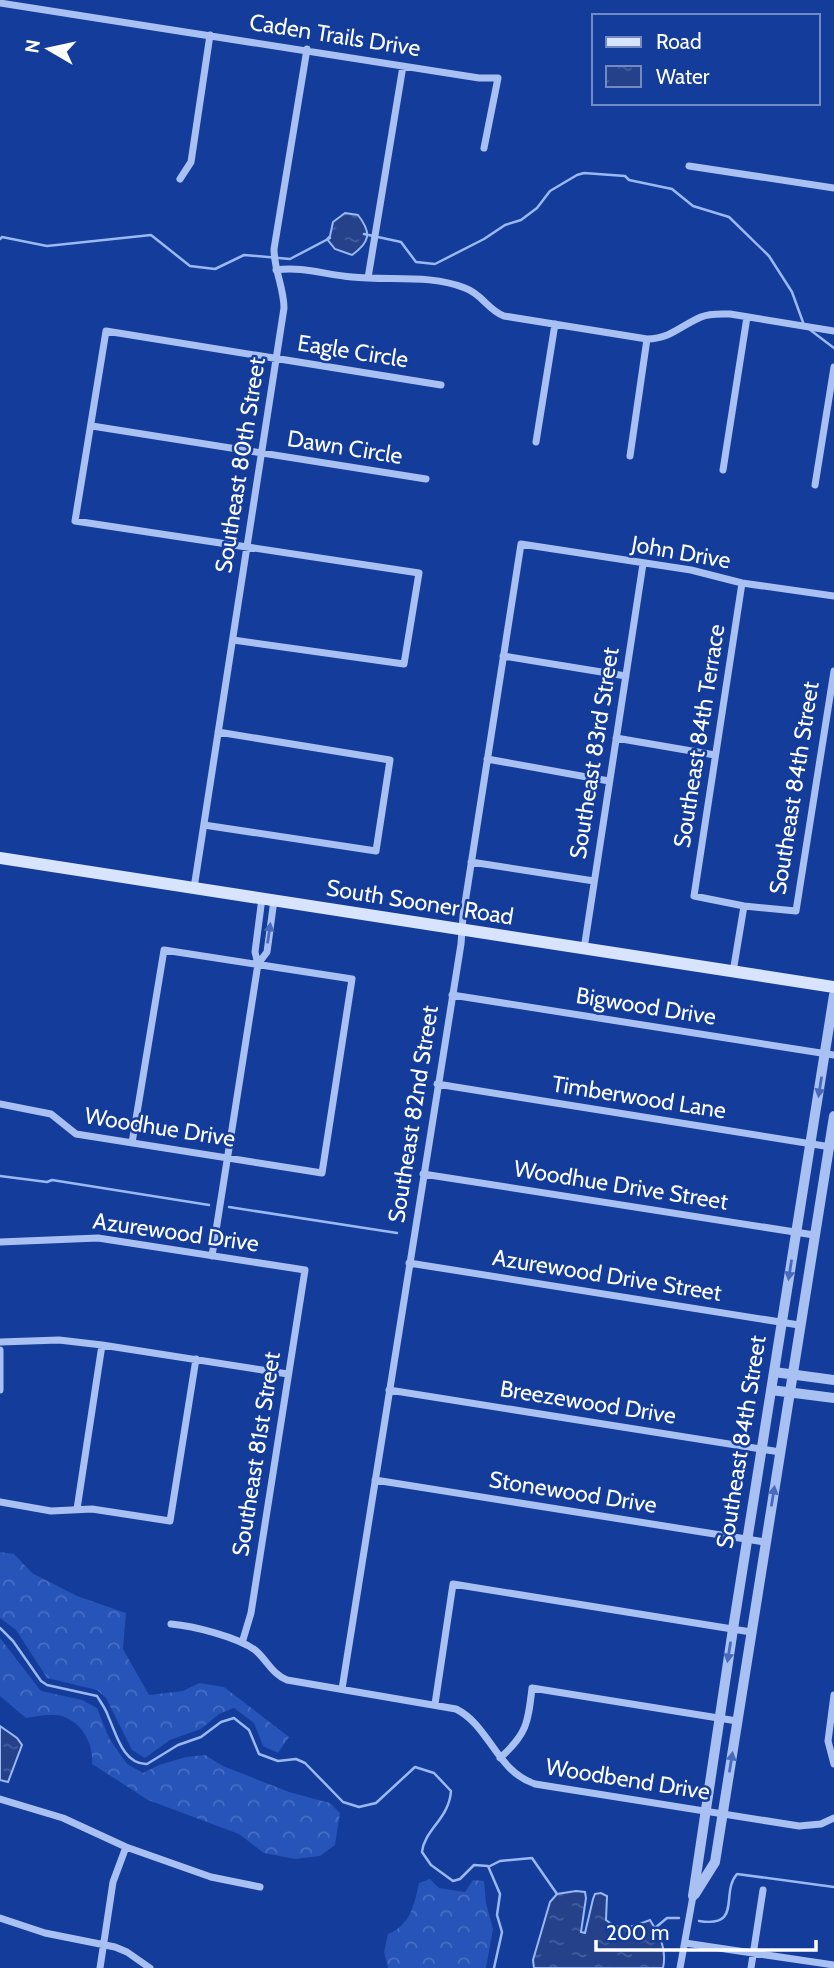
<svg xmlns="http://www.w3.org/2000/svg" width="834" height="1968" viewBox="0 0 834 1968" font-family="Cabin,sans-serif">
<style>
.forest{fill:url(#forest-crowns)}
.water{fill:url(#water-ripples);stroke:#9bb8f6;stroke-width:2}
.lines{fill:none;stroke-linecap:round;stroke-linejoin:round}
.stream{stroke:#9bb8f6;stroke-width:2.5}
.minor{stroke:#a9c0f3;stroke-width:7}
.tertiary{stroke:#a9c0f3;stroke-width:10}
.secondary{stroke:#d8e3fd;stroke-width:12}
.oneway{fill:#486aba}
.labels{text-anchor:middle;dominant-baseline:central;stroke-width:5;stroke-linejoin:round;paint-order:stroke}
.street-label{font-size:23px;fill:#fff;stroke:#133c9b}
</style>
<defs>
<pattern id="forest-crowns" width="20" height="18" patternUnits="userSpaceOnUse" patternTransform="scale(1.75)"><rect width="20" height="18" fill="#2654b9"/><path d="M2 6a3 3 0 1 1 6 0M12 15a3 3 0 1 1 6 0" fill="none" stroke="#476ec4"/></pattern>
<pattern id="water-ripples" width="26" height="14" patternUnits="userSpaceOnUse" patternTransform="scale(1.75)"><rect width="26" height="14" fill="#24418a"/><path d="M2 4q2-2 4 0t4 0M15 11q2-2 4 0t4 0" fill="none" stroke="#455e9c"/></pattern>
</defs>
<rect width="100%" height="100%" fill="#133c9b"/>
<path class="forest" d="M0,1552L14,1554L32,1573L77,1596L126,1613L123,1649L149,1695L183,1691L199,1683L224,1687L289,1737L278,1753L263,1746L254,1723L234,1708L219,1714L201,1729L170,1740L145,1758L132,1750L106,1698L97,1690L47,1678L16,1630L0,1618Z
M0,1638L41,1691L82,1700L97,1708L109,1738L127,1764L143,1773L159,1765L186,1757L205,1755L223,1766L289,1792L330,1803L340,1813L335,1845L320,1856L295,1859L264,1853L239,1834L148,1800L92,1764C94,1742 79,1717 55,1715C45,1714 35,1717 26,1718L0,1696Z
M430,1879L439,1888L465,1892L473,1880L484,1881L486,1903L493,1929L486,1968H388L384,1952L388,1934C410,1925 414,1906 419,1883Z"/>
<path class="water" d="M345,213L358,215C372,233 370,242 352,255L335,249L327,239L330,236L333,222Z
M0,1726L17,1738L22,1745L8,1782L0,1780Z
M576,1891L585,1892L586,1898L581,1932L585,1933L593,1899L595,1894L601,1893L607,1896L606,1920C621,1933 633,1926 650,1920C660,1936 667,1949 663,1968H534L533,1960L550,1902L557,1894Z"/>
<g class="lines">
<path class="stream" d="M364,234L401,242L416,262L435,264L484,239L505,225L521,220L537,208L550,191L577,175L584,173L625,176L629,180L672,189L693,206L729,217L769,256L792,292L804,325
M0,239L2,237L47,246L151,235L190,266L215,269L244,255L290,259L330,238
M809,329L834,348
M0,1176L47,1182L52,1180L209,1205
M229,1207L397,1233
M0,1628L13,1641L41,1681L47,1685L97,1696C101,1703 106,1709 108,1716C116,1733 123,1765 147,1764L178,1745L201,1737L221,1722L234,1718L249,1730L259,1754L278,1761L296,1759L305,1763L343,1802L359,1807L376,1803L415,1767L434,1773L451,1791C449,1819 424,1830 422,1852L431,1865L453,1881L460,1879L474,1865L488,1866L500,1894L497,1915L502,1932L494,1968
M490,1866L500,1861L532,1858L557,1894
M699,1921C743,1928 720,1893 737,1874L834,1887
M655,1928L667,1918H679"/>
<path class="minor" d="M0,3L479,78H498L484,148
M689,166L834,188
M180,179L191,162L210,35
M276,270C302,266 326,275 352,277C388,281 431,274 465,288C482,294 488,310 504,316L647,339C672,338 680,326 701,317C710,313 720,314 730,314L834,331
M368,278L403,66
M92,426L426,479
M536,442L555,324
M630,456L647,339
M723,470L747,317
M815,485L834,367
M742,583L694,896L744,906L796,911L834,671
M233,640L404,664L419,573L75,521L106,331L441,385
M503,656L626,676
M616,738L715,755
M487,759L609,781
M204,825L376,851L390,760L218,732
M471,862L594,881
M194,888L284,308C284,288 274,270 274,249L307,49
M584,949L643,564
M258,964L267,952L274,900
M733,972L744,906
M452,995L834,1055
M437,1084L831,1147
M0,1104L51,1114L76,1134L322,1173L352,979L164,950L132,1143
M423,1174L814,1235
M0,1242L98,1238L305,1270L251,1613L242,1643
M212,1256L258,964L255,952L262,898
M409,1263L799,1325
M0,1342L59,1340L102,1345L288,1374
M0,1350V1390
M389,1390L780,1452
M375,1480L765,1542
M0,1502L51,1511L92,1509L170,1521L196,1359
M77,1509L102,1345
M171,1624C194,1626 237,1637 255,1650C267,1660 272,1674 287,1680L456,1709C490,1726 496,1771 535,1784L799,1826L821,1824L834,1818
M342,1689L461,944L463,916L521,544L691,570L742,583L834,596
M834,1695L828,1741L834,1764
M435,1704L453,1584L751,1632
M500,1758C527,1734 528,1723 532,1688L737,1721
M0,1799L63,1818L126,1847L211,1877L260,1887
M0,1918L45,1933L115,1947L127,1952L150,1968
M685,1943L834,1965
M100,1968L113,1882L126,1847
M680,1968L693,1896
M751,1968L763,1890"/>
<path class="tertiary" d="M774,1372L834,1380
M771,1390L834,1398
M695,1894L715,1862L834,1116
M693,1896L733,1629L834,995"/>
<path class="secondary" d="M0,858L834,987"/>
</g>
<defs><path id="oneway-solid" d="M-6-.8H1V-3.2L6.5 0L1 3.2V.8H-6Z" transform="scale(1.75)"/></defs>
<g class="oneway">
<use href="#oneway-solid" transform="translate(269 933) rotate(-82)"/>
<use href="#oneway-solid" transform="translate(820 1087) rotate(99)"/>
<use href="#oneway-solid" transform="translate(790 1270) rotate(99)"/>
<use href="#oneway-solid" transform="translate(773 1496) rotate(-81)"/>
<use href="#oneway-solid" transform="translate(729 1652) rotate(99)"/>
<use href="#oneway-solid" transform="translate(731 1762) rotate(-81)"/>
</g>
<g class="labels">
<g class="street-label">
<text transform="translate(335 35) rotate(9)">Caden Trails Drive</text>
<text transform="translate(353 351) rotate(9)">Eagle Circle</text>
<text transform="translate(345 447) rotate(9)">Dawn Circle</text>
<text transform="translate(240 465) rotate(-81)">Southeast 80th Street</text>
<text transform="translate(681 552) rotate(10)">John Drive</text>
<text transform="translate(699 736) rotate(-81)">Southeast 84th Terrace</text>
<text transform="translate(594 753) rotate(-81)">Southeast 83rd Street</text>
<text transform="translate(794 788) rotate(-81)">Southeast 84th Street</text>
<text transform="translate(420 902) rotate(9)">South Sooner Road</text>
<text transform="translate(646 1006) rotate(9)">Bigwood Drive</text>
<text transform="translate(639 1097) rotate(9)">Timberwood Lane</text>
<text transform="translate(413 1114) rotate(-81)">Southeast 82nd Street</text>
<text transform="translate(160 1127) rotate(9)">Woodhue Drive</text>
<text transform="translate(621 1185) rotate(9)">Woodhue Drive Street</text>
<text transform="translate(176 1232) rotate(8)">Azurewood Drive</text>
<text transform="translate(607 1275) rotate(9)">Azurewood Drive Street</text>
<text transform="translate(588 1402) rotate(9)">Breezewood Drive</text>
<text transform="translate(741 1442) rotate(-81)">Southeast 84th Street</text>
<text transform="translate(256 1454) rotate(-81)">Southeast 81st Street</text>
<text transform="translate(573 1492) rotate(9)">Stonewood Drive</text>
<text transform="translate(628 1779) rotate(9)">Woodbend Drive</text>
</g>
</g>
<rect x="592" y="14" width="228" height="91" fill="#133c9b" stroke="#718ac3" stroke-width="2"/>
<rect x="606" y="37" width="35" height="10" fill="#d8e3fd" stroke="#718ac3" stroke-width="2"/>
<text x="656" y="49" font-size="21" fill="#ffffff">Road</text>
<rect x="606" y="66" width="35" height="21" fill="url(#water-ripples)" stroke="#718ac3" stroke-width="2"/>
<text x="656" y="84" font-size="21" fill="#ffffff">Water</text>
<g transform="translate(49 49) rotate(279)" stroke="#133c9b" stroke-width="5" paint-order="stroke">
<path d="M0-5L12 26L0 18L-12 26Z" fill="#ffffff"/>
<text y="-10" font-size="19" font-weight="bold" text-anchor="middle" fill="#ffffff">N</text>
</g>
<path d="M596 1940v10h220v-10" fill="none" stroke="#ffffff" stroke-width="3.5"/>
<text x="606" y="1940" font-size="21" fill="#ffffff" stroke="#133c9b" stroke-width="5" paint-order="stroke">200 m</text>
</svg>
